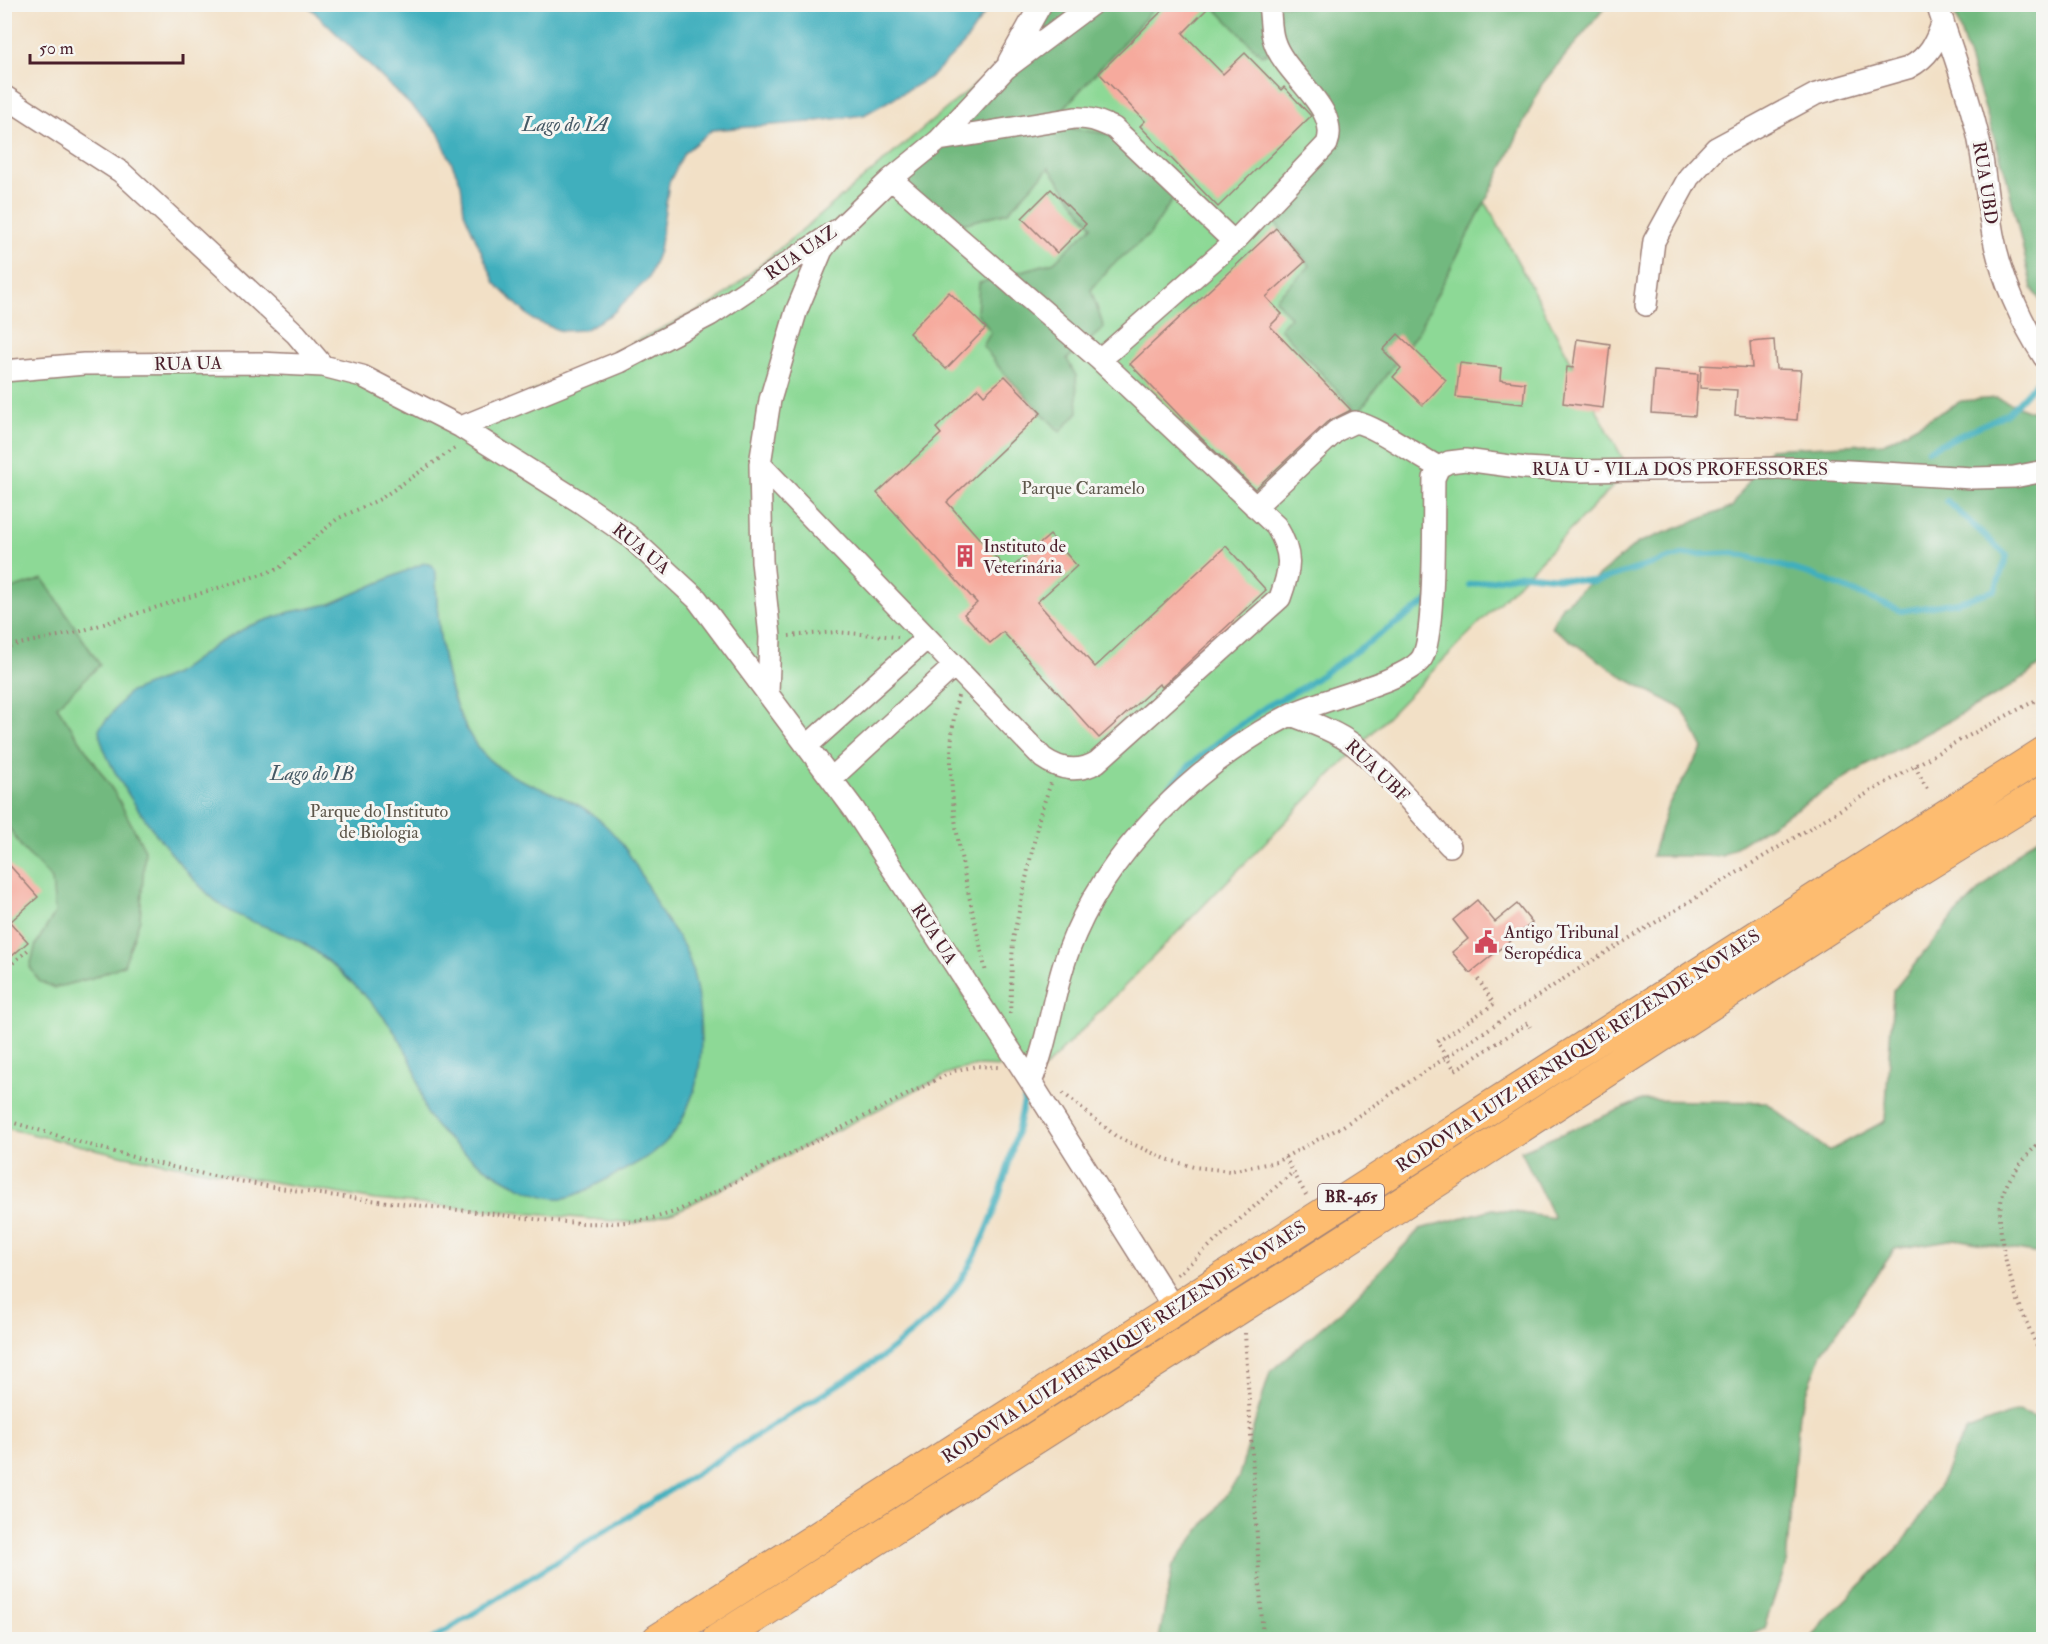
<svg xmlns="http://www.w3.org/2000/svg" width="2048" height="1644" viewBox="0 0 2048 1644" font-family="'IM FELL Double Pica',serif">
<style>
.green{fill:#8dd996;stroke:#6c7c60;stroke-width:1.5}
.forest{fill:#72b97f;stroke:#5e6c55;stroke-width:1.5}
.water{fill:#40afbd;stroke:#456774;stroke-width:1.5}
.lines{fill:none;stroke-linecap:round;stroke-linejoin:round}
.stream{stroke:#40afbd;stroke-width:6}
.building{fill:#f6aa9d}
.minor-casing{stroke:#9e8078;stroke-width:24}
.highway-casing{stroke:#9e8078;stroke-width:34}
.path{stroke:#9e8078;stroke-width:4;stroke-dasharray:1.5 4.5;stroke-linecap:butt}
.minor{stroke:#fff;stroke-width:21}
.highway{stroke:#fdbc70;stroke-width:32}
.labels{text-anchor:middle;dominant-baseline:central;stroke-width:6;stroke-linejoin:round;paint-order:stroke}
.shield{fill:#f6f6f2;stroke:#7e6067;stroke-width:1.5}
.shield-label{font-size:16px;font-weight:bold;fill:#4a1f2b}
.street-label{font-size:18px;fill:#4a1f2b;stroke:#f6f6f2}
.park-label{font-size:18px;fill:#5e574b;stroke:#f6f6f2}
.poi-label{font-size:18px;fill:#4a1f2b;stroke:#f6f6f2;text-anchor:start}
.water-label{font-size:20px;font-style:italic;fill:#465965;stroke:#f6f6f2}
</style>
<rect width="100%" height="100%" fill="#f6f6f2"/>
<filter id="ink" filterUnits="userSpaceOnUse"><feTurbulence type="fractalNoise" baseFrequency=".0167" numOctaves="2"/><feDisplacementMap in="SourceGraphic" scale="12" xChannelSelector="R" yChannelSelector="G"/><feConvolveMatrix kernelMatrix="1 2 1 2 8 2 1 2 1" color-interpolation-filters="sRGB"/></filter>
<filter id="wash" filterUnits="userSpaceOnUse"><feTurbulence type="fractalNoise" baseFrequency=".008" numOctaves="4" result="noise"/><feDisplacementMap in="SourceGraphic" scale="24" xChannelSelector="R" yChannelSelector="G"/><feGaussianBlur stdDeviation="1.35" result="paint"/><feColorMatrix in="noise" values="0 0 0 0 0 0 0 0 0 0 0 0 0 0 0 0 0 1.4 0 .05"/><feComposite in="paint" operator="in"/></filter>
<g filter="url(#wash)">
<rect width="100%" height="100%" fill="#f2e0c6"/>
<path class="green" d="M1054,5H1354L1489,208L1629,470L1031,1082L928,934L1006,1067L977,1066L954,1071L677,1211L636,1223L375,1200L125,1156L5,1128V371L323,366L461,427L716,302L989,73Z"/>
<path class="forest" d="M1045,5H1157L1057,116L1074,129L1109,134L1176,194L1150,234L1111,266L1091,290L1104,328L1067,359L1076,376L1078,412L1060,432L1001,370L983,346L991,332L977,313L979,283L1054,262L1092,226L1049,168L1008,212L951,227L899,180L987,100Z
M1212,5H1607L1542,84L1499,175L1416,335L1358,413L1280,328L1290,317L1275,299L1310,266L1271,217L1340,129L1291,48L1261,55Z
M1952,5H2043V305L2032,288L2006,175Z
M1997,398L2043,416V664L2002,692L1851,774L1722,856H1652L1668,805L1703,748L1683,709L1626,679L1551,627L1562,606L1638,543L1732,507L1769,449L1885,443L1961,401Z
M43,579L100,665L57,706L116,795L145,850L140,919L124,965L92,978L54,988L39,981L30,967L36,944L55,913L52,879L22,848L4,820L5,591Z
M2043,834V1278L2039,1254L1955,1239L1895,1249L1822,1353L1799,1413L1786,1564L1764,1628L1737,1640L1159,1639L1173,1565L1238,1479L1270,1372L1346,1306L1420,1229L1493,1209L1554,1218L1521,1151L1642,1100L1765,1102L1829,1151L1885,1121L1893,991L1953,917L2026,845Z
M2018,1411L2043,1420V1639H1811L1825,1620L1904,1542L1944,1477L1953,1453L1967,1430Z"/>
<path class="water" d="M307,5H990L964,44L931,77L864,115L810,122L712,130L684,153L669,183L659,251L648,279L612,314L584,330L561,331L533,320L495,283L464,212L461,184L438,132Z
M424,563L432,565L436,572C437,630 443,695 476,745C503,784 555,787 591,813C625,839 637,867 656,903C663,919 676,932 684,947C700,979 705,1046 697,1080C694,1095 687,1109 681,1122C665,1152 633,1165 605,1180C592,1187 578,1196 564,1198C529,1203 443,1145 427,1114C421,1101 420,1085 415,1071C403,1039 379,1009 355,986C340,971 320,954 303,943C277,928 245,923 221,905C187,880 101,770 99,729L128,693L175,674L217,644L249,626L290,612L330,604Z"/>
<g class="lines">
<path class="stream" d="M1928,450L2008,413L2044,374
M1469,585L1524,574L1594,582L1681,555L1734,553L1810,574L1901,611L1958,602L1995,590L2007,556L1947,501
M1126,834L1190,765L1232,731L1267,706L1304,687L1427,602
M431,1640L882,1357C901,1341 924,1325 941,1306C994,1245 1009,1163 1028,1086"/>
</g>
<g id="blocks">
<path class="building" d="M1169,4H1212L1183,33L1223,74L1245,53L1281,90L1284,87L1311,116L1218,207L1140,126L1145,121L1099,73Z
M1051,189L1086,224L1057,253L1022,218Z
M1276,228L1305,262L1266,297L1282,314L1270,326L1351,410L1327,422L1255,489L1200,437L1130,364Z
M949,292L986,328L946,369L909,333Z
M1398,334L1446,380L1423,405L1393,377L1401,368L1383,350Z
M1577,339L1610,344L1603,408L1563,403L1567,367L1573,368Z
M1774,340L1776,369L1801,370L1797,420L1735,415L1737,390L1700,388L1701,365L1752,368L1750,342Z
M1460,363L1501,368L1500,380L1525,383L1523,404L1456,397Z
M1654,371L1698,374L1695,416L1651,413Z
M1005,376L1041,413L947,502L1008,571L1050,535L1077,566L1037,602L1095,667L1226,546L1266,590L1162,687L1159,684L1099,738L1003,632L990,643L964,614L977,603L877,493L941,434L936,428L978,388L984,395Z
M4,859L38,897L10,922L28,942L4,963Z
M1477,900L1495,922L1517,904L1532,923L1470,973L1452,952L1468,939L1453,920Z"/>
</g>
</g>
<g filter="url(#ink)">
<use href="#blocks" fill-opacity="0" stroke="#9e8078" stroke-width="1.5"/>
<g class="lines">
<g class="minor-casing">
<path id="minor" d="M1937,4C1951,48 1968,91 1978,136C1985,169 1987,202 1993,235C2001,277 2021,322 2044,357
M1009,61L1041,4
M4,96L121,172L296,334L323,366
M939,140L1075,118C1090,117 1100,122 1114,128L1234,242
M1646,305L1654,241L1689,177L1716,148L1816,94L1908,68C1929,57 1936,43 1943,21
M1100,360L1234,242L1327,144C1341,108 1284,75 1274,41C1270,30 1271,16 1269,4
M4,371L84,364L259,363L323,366L362,376L461,427L580,502L629,536L697,599L853,808L1031,1082L1175,1310
M461,427L620,362L710,315L840,228L891,179L939,140L1005,69L1092,4
M760,464L1043,758C1060,770 1079,773 1097,762L1280,598C1291,568 1293,554 1276,526L1100,360L891,179
M1255,507L1336,431L1355,422C1378,427 1415,455 1439,467
M768,693L770,637L762,561L760,464L770,400L796,312L822,250L832,237
M1291,715C1312,723 1335,731 1354,745C1390,774 1419,813 1450,846
M808,745L926,639
M832,778L954,666
M1031,1082C1049,1040 1052,995 1068,952C1105,852 1196,764 1290,715C1320,699 1406,682 1422,658C1436,635 1433,512 1434,478L1439,467L1449,462L1465,460L1525,468L1577,471L1795,468L1973,478L2014,477L2044,471"/>
</g>
<g class="highway-casing">
<path id="highway" d="M658,1640L2044,753
M718,1640L1316,1259L1908,876L2044,792"/>
</g>
<path class="path" d="M789,636L836,632L898,637
M4,647L78,632L278,569L337,519L380,499L455,448
M958,696C937,787 968,884 986,973
M1915,766L1928,791
M4,971L29,949
M1478,979L1494,1004L1437,1042L1455,1070L1528,1023L1530,1027
M1010,1014L1013,939L1040,814L1051,783
M1063,1093L1117,1137L1166,1159L1194,1167L1230,1171L1276,1162L1343,1126L1574,972L1861,797L1953,744L2044,696
M4,1120C77,1141 149,1164 224,1178C307,1195 392,1202 476,1212C543,1219 612,1234 677,1211L954,1071L977,1066L998,1067
M2044,1136C2032,1151 2016,1167 2007,1184C1984,1225 2023,1321 2044,1359
M1285,1157L1306,1195
M1177,1275L1293,1172
M1245,1333L1263,1640"/>
<use href="#minor" class="minor"/>
<use href="#highway" class="highway"/>
</g>
</g>
<defs>
<g id="building-bare" transform="scale(1.8)"><path d="M-4-6H4V6H1V3H-1V6H-4ZM-2.5-4.3h1.7v1.8h-1.7ZM.8-4.3h1.7v1.8H.8ZM-2.5-1h1.7V.8h-1.7ZM.8-1h1.7V.8H.8Z" fill="#d1495b" stroke="#f6f6f2" stroke-width="2.5" paint-order="stroke"/></g>
<g id="civic-bare" transform="scale(1.8)"><path d="M-.6-6.5H3V-4.5H.6V-3L4-1V1h2V6H-6V1h2V-1L-.6-3ZM-1.2 2.5V6h2.4V2.5Z" fill="#d1495b" stroke="#f6f6f2" stroke-width="2.5" paint-order="stroke"/></g>
</defs>
<g fill-rule="evenodd">
<use href="#building-bare" x="965" y="556"/>
<use href="#civic-bare" x="1486" y="942"/>
</g>
<g class="labels">
<rect class="shield" x="1318" y="1184" width="66" height="26" rx="4.5"/>
<g class="shield-label">
<text x="1351" y="1197">BR-465</text>
</g>
<g class="street-label">
<text transform="translate(1985 183) rotate(81)">RUA UBD</text>
<text transform="translate(801 253) rotate(-34)">RUA UAZ</text>
<text transform="translate(188 364) rotate(-1)">RUA UA</text>
<text x="1680" y="469">RUA U - VILA DOS PROFESSORES</text>
<text transform="translate(641 549) rotate(40)">RUA UA</text>
<text transform="translate(1377 771) rotate(44)">RUA UBF</text>
<text transform="translate(934 934) rotate(57)">RUA UA</text>
<text transform="translate(1578 1051) rotate(-33)">RODOVIA LUIZ HENRIQUE REZENDE NOVAES</text>
<text transform="translate(1124 1342) rotate(-33)">RODOVIA LUIZ HENRIQUE REZENDE NOVAES</text>
</g>
<g class="park-label">
<text x="1083" y="488">Parque Caramelo</text>
<text x="379" y="811">Parque do Instituto<tspan x="379" dy="21">de Biologia</tspan></text>
</g>
<g class="poi-label">
<text x="983" y="546">Instituto de<tspan x="983" dy="21">Veterinária</tspan></text>
<text x="1504" y="932">Antigo Tribunal<tspan x="1504" dy="21">Seropédica</tspan></text>
</g>
<g class="water-label">
<text x="565" y="124">Lago do IA</text>
<text x="312" y="773">Lago do IB</text>
</g>
</g>
<rect width="2048" height="1644" fill="none" stroke="#f6f6f2" stroke-width="24"/>
<path d="M30 54v9h153v-9" fill="none" stroke="#4a1f2b" stroke-width="3"/>
<text x="39" y="54" font-size="18" fill="#4a1f2b" stroke="#f6f6f2" stroke-width="4.5" paint-order="stroke">50 m</text>
</svg>
